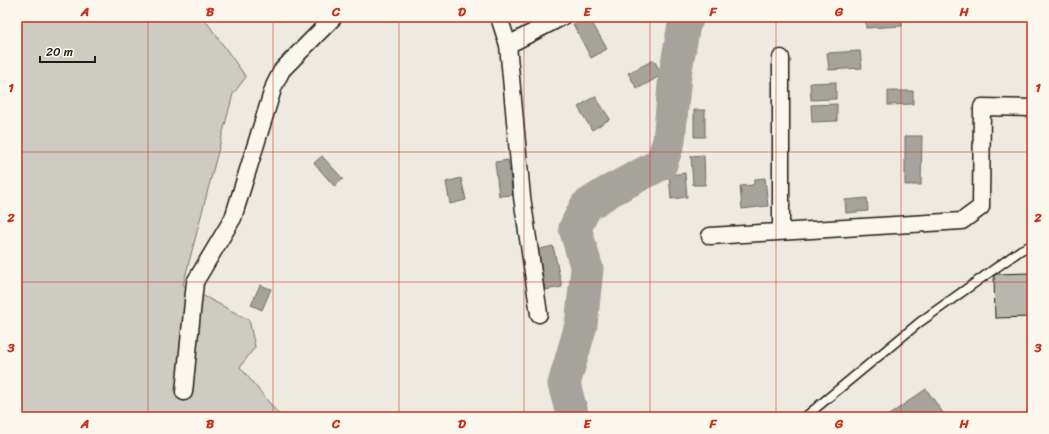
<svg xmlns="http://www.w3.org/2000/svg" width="1049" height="434" viewBox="0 0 1049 434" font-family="Sriracha,sans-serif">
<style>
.green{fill:#ceccc2;stroke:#75746f}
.water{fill:#a6a39d;stroke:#6f6d69}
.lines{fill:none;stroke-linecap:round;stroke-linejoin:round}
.river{stroke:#a6a39d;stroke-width:33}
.building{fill:#b9b6af;stroke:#1c1c1c}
.service-casing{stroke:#1c1c1c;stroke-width:11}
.minor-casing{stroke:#1c1c1c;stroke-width:19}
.service{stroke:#fbf7ec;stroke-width:8}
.minor{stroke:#fbf7ec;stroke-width:16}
.grid{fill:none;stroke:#c8321e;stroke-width:1;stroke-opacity:0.55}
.neatline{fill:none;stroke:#c8321e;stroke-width:1.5}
.grid-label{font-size:13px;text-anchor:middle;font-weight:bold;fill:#c8321e}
</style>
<rect width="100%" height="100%" fill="#eeeadf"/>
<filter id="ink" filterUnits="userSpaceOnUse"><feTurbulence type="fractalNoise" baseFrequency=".025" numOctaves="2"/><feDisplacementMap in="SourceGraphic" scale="8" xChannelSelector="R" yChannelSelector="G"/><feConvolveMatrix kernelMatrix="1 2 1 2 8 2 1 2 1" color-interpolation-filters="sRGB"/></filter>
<g filter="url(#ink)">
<path class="green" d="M17,17H203L246,77L233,94L183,285L249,320L255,347L240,367L281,417H17Z"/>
<path class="water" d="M586,17H589L607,49L591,58L573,24Z
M865,17H902V26L866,28Z
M860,51L862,68L829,70L827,53Z
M654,60L662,75L637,89L628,73Z
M836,82V99L811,100L810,83Z
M888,91H913V104L888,105Z
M595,96L610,119L592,130L578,107Z
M837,104V121L812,122L811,105Z
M694,110H705V137H694Z
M905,136H922L921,185H905Z
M704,155L705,185H693L691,156Z
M322,156L343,179L335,187L314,163Z
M508,160L513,195L499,196L495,162Z
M685,173L687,197L671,199L669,175Z
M461,178L466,200L450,204L446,182Z
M765,178L768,206L742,209L740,186L753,185L755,179Z
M867,198L868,211L846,213L845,200Z
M553,246L562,287L545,290L536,250Z
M260,285L271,289L262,310L251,305Z
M926,389L946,417H886Z"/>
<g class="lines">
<path class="river" d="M573,417L564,384L581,325L587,269L575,228L586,206L608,192L661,164L669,141L675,74L684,25L688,17"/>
</g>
<path class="building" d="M1030,273L1031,317L995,318L994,276L996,274Z"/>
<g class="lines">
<g class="service-casing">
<path id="service" d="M805,417L920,322L1021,250L1032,245"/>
</g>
<g class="minor-casing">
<path id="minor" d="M499,17L508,45L522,197L539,314
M508,45L562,17
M781,58V231
M710,236L962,221L981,207L982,107L1032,108
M184,392L195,282L233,218L274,86L282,70L334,17"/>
</g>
<use href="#service" class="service"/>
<use href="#minor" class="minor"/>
</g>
</g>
<path class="grid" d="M148,17V417M273,17V417M399,17V417M524,17V417M650,17V417M776,17V417M901,17V417M17,152H1032M17,282H1032"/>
<rect width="1049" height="434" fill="none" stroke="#fbf7ec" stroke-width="44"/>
<path d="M40 56v6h55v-6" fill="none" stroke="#1c1c1c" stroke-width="2"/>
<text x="46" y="56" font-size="12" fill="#1c1c1c" stroke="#fbf7ec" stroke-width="3" paint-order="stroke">20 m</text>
<rect x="22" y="22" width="1005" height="390" class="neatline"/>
<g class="grid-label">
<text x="85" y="16">A</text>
<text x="210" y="16">B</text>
<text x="336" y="16">C</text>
<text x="462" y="16">D</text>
<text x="587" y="16">E</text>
<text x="713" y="16">F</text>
<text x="839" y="16">G</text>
<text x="964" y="16">H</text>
<text x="11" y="92">1</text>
<text x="1038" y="92">1</text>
<text x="11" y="222">2</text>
<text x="1038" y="222">2</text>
<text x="11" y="352">3</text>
<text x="1038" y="352">3</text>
<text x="85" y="428">A</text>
<text x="210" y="428">B</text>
<text x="336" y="428">C</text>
<text x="462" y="428">D</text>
<text x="587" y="428">E</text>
<text x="713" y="428">F</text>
<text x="839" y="428">G</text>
<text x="964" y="428">H</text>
</g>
</svg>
